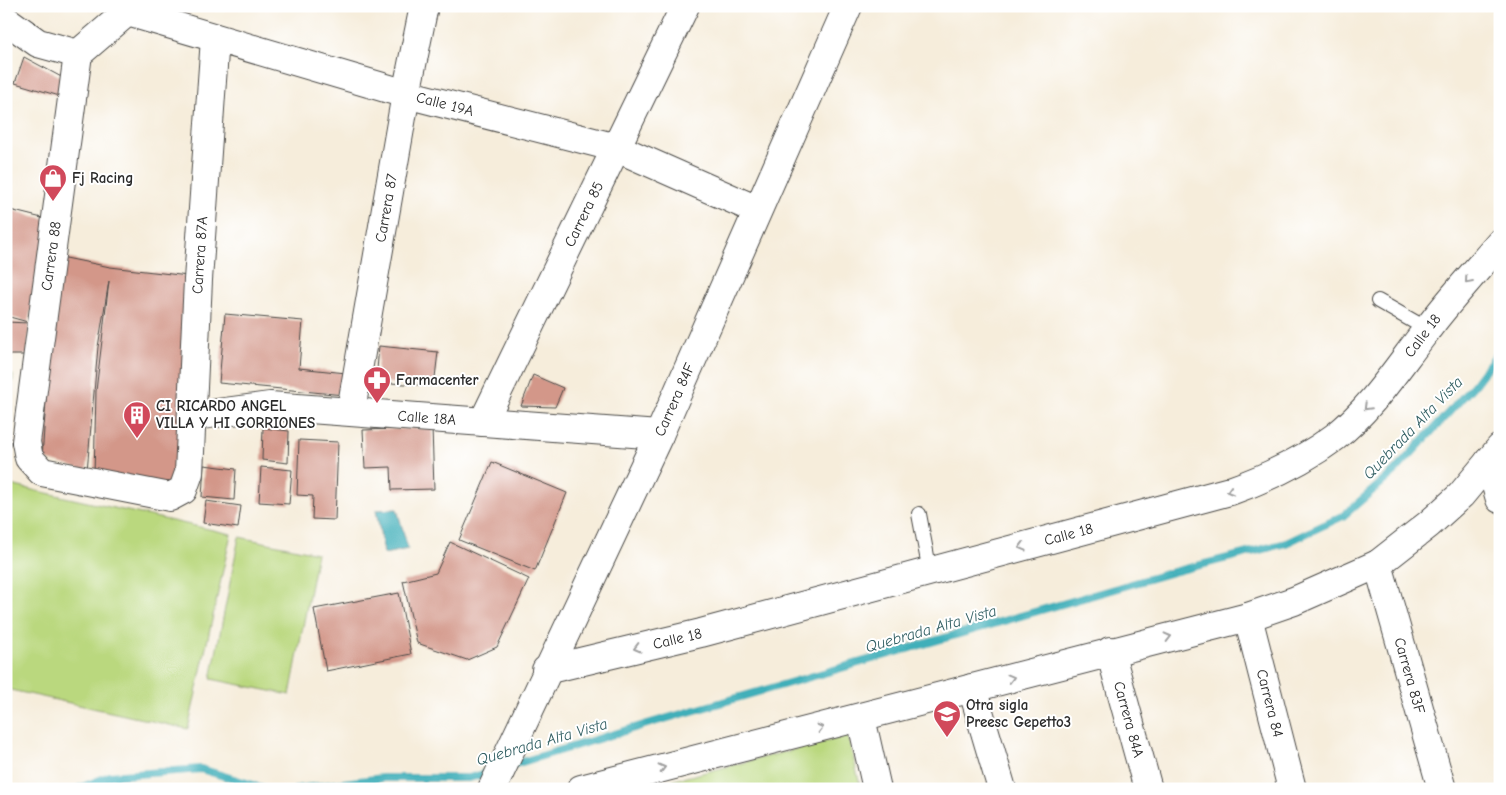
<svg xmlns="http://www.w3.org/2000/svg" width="1506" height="795" viewBox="0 0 1506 795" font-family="'Comic Neue',sans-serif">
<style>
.green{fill:#bad87e;stroke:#728254}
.water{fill:#3fafb9;stroke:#356d72}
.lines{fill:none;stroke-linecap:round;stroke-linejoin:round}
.stream{stroke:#3fafb9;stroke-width:8}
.building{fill:#d39789}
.lane-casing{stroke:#494845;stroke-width:16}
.street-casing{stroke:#494845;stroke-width:30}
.lane{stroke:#fff;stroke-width:14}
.street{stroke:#fff;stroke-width:28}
.oneway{stroke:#a0a0a0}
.labels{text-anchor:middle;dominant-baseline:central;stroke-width:4;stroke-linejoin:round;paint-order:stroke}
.street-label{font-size:15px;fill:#2b2b2b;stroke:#fff}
.poi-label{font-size:15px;font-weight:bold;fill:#2b2b2b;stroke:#fff;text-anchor:start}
.water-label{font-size:16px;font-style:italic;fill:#336064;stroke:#fff}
</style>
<rect width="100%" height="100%" fill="#fff"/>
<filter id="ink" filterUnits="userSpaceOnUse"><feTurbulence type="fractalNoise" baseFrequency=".02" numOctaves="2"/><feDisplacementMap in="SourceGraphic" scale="10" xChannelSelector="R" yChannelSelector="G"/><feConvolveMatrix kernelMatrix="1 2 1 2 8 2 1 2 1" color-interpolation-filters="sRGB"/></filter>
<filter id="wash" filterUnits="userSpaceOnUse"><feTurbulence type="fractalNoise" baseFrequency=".0096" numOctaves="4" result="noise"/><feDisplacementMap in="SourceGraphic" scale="20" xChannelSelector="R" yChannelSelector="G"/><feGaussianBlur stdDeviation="1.12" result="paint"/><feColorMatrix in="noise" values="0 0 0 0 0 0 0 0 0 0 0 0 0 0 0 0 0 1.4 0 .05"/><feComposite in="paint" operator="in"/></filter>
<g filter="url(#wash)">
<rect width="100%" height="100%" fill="#f6eddb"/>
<path class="green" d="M6,374L13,375L8,469H6Z
M6,484L231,534L188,729L6,689Z
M239,537L317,553L290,695L211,679Z
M848,736L861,789H639Z"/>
<path class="water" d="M397,509L408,549L384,554L376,510Z"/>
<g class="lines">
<path class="stream" d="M512,765L654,722L1173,572L1286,543L1343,516L1395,471L1474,385L1500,350
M78,789L110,776L201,769L266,789
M297,789L383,778H469L494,771"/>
</g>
<g id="blocks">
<path class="building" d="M24,57L67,80L63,97L15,83Z
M6,209L54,221L28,322L6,316Z
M56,256L110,267L197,277L176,486L94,476L96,391L109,281L98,347L87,471L42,458Z
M225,314L303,321L299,368L346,373L344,395L219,383Z
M6,322L29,323L28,355H6Z
M379,346L438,352L434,386L376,382Z
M533,375L563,388L555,407L521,406Z
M263,428L289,431L288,463L262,460Z
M432,428L434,489L392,490L391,467L365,468L363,430Z
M299,440L338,442L335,520L312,519L313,496L297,495Z
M492,462L567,493L535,571L459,540Z
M204,465L236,469L234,500L202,497Z
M261,467L292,470L289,504L259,502Z
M206,501L241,506L238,528L203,523Z
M450,542L529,579L497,647L467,660L417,643L403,581L436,573Z
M399,593L411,654L326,671L314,609Z"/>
</g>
</g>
<g filter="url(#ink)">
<use href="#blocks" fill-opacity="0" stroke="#494845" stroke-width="1"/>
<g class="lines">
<g class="lane-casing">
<path id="lane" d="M1378,301L1427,329
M919,514L930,572"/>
</g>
<g class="street-casing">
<g id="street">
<path id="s1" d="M134,6L78,54L26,442L29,458L42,472L170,497L183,490L189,473L198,280L215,38"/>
<path id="s2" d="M128,12L406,94L617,148L757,210"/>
<path d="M6,20L38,43L78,54"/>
<path id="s3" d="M351,410L406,94L424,6"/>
<path id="s4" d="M194,416L270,406L659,435"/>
<path id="s5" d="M483,422L685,6"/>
<path d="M1489,461L1500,499"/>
<path id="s6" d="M1378,564L1442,789"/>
<path id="s7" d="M1248,617L1292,789"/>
<path id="s8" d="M1110,651L1148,789"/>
<path id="s9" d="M546,670L701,633L1230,491C1267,478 1303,461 1335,437C1372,408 1397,368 1426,331C1449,300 1475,272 1500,243"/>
<path d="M972,688L1002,789"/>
<path d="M861,718L877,789"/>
<path id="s10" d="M492,789L659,435L848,6"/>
<path d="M581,789L1248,617L1294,601L1378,564L1429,524L1461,495L1500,448"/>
</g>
</g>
<use href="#lane" class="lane"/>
<use href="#street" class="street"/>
</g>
<defs><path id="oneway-chevron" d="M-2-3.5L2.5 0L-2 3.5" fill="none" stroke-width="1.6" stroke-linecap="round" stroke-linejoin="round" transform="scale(1.25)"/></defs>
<g class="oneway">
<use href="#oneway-chevron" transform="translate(1468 280) rotate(131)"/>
<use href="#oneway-chevron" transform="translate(1367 407) rotate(135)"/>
<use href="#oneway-chevron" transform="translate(1230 491) rotate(163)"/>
<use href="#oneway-chevron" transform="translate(1022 547) rotate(165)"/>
<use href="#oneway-chevron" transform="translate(1168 637) rotate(-14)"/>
<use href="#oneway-chevron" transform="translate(637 648) rotate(166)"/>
<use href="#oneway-chevron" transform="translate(1011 678) rotate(-15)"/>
<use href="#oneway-chevron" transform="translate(820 728) rotate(-14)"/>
<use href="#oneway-chevron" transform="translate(662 768) rotate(-14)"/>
</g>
</g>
<defs>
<g id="shop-pin" transform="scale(1.4375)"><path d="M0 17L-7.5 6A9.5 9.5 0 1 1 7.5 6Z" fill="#d1495b" stroke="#fff"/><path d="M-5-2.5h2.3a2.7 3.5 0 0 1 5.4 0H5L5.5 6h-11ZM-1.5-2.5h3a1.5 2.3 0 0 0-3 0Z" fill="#fff"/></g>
<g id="pharmacy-pin" transform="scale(1.4375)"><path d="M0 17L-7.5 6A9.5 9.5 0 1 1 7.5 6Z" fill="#d1495b" stroke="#fff"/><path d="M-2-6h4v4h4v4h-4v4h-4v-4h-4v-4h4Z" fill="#fff"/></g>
<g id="building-pin" transform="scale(1.4375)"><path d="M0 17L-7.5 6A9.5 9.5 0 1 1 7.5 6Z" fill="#d1495b" stroke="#fff"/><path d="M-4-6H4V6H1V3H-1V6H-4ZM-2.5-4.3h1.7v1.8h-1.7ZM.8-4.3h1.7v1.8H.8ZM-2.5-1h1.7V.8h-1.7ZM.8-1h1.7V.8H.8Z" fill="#fff"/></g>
<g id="school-pin" transform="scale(1.4375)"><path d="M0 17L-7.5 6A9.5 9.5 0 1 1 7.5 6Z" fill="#d1495b" stroke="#fff"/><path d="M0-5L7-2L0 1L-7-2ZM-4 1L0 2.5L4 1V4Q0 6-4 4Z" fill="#fff"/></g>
</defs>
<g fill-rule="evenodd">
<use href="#shop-pin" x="53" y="178"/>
<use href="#pharmacy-pin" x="377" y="380"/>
<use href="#building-pin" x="137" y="415"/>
<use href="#school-pin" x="947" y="714"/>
</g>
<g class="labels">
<g class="street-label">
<text stroke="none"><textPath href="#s2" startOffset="330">Calle 19A</textPath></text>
<text stroke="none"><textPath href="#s3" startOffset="205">Carrera 87</textPath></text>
<text stroke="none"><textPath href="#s5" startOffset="231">Carrera 85</textPath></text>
<text stroke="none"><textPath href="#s1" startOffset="882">Carrera 87A</textPath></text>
<text transform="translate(51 256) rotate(-82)">Carrera 88</text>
<text stroke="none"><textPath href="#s9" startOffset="960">Calle 18</textPath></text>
<text stroke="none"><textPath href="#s10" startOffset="430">Carrera 84F</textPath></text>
<text stroke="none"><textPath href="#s4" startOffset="234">Calle 18A</textPath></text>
<text stroke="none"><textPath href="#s9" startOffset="540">Calle 18</textPath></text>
<text stroke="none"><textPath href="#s9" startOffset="135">Calle 18</textPath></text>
<text stroke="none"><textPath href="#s6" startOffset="116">Carrera 83F</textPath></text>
<text stroke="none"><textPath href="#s7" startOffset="89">Carrera 84</textPath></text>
<text stroke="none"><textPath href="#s8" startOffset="71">Carrera 84A</textPath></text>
</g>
<g class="poi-label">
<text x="72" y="178">Fj Racing</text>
<text x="396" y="380">Farmacenter</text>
<text x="156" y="406">CI RICARDO ANGEL<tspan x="156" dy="17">VILLA Y HI GORRIONES</tspan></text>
<text x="966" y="705">Otra sigla<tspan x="966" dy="17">Preesc Gepetto3</tspan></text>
</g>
<g class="water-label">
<text transform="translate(1413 428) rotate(-46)">Quebrada Alta Vista</text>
<text transform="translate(931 629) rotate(-16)">Quebrada Alta Vista</text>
<text transform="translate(542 742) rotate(-16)">Quebrada Alta Vista</text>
</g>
</g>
<rect width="1506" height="795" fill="none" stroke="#fff" stroke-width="25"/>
</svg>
